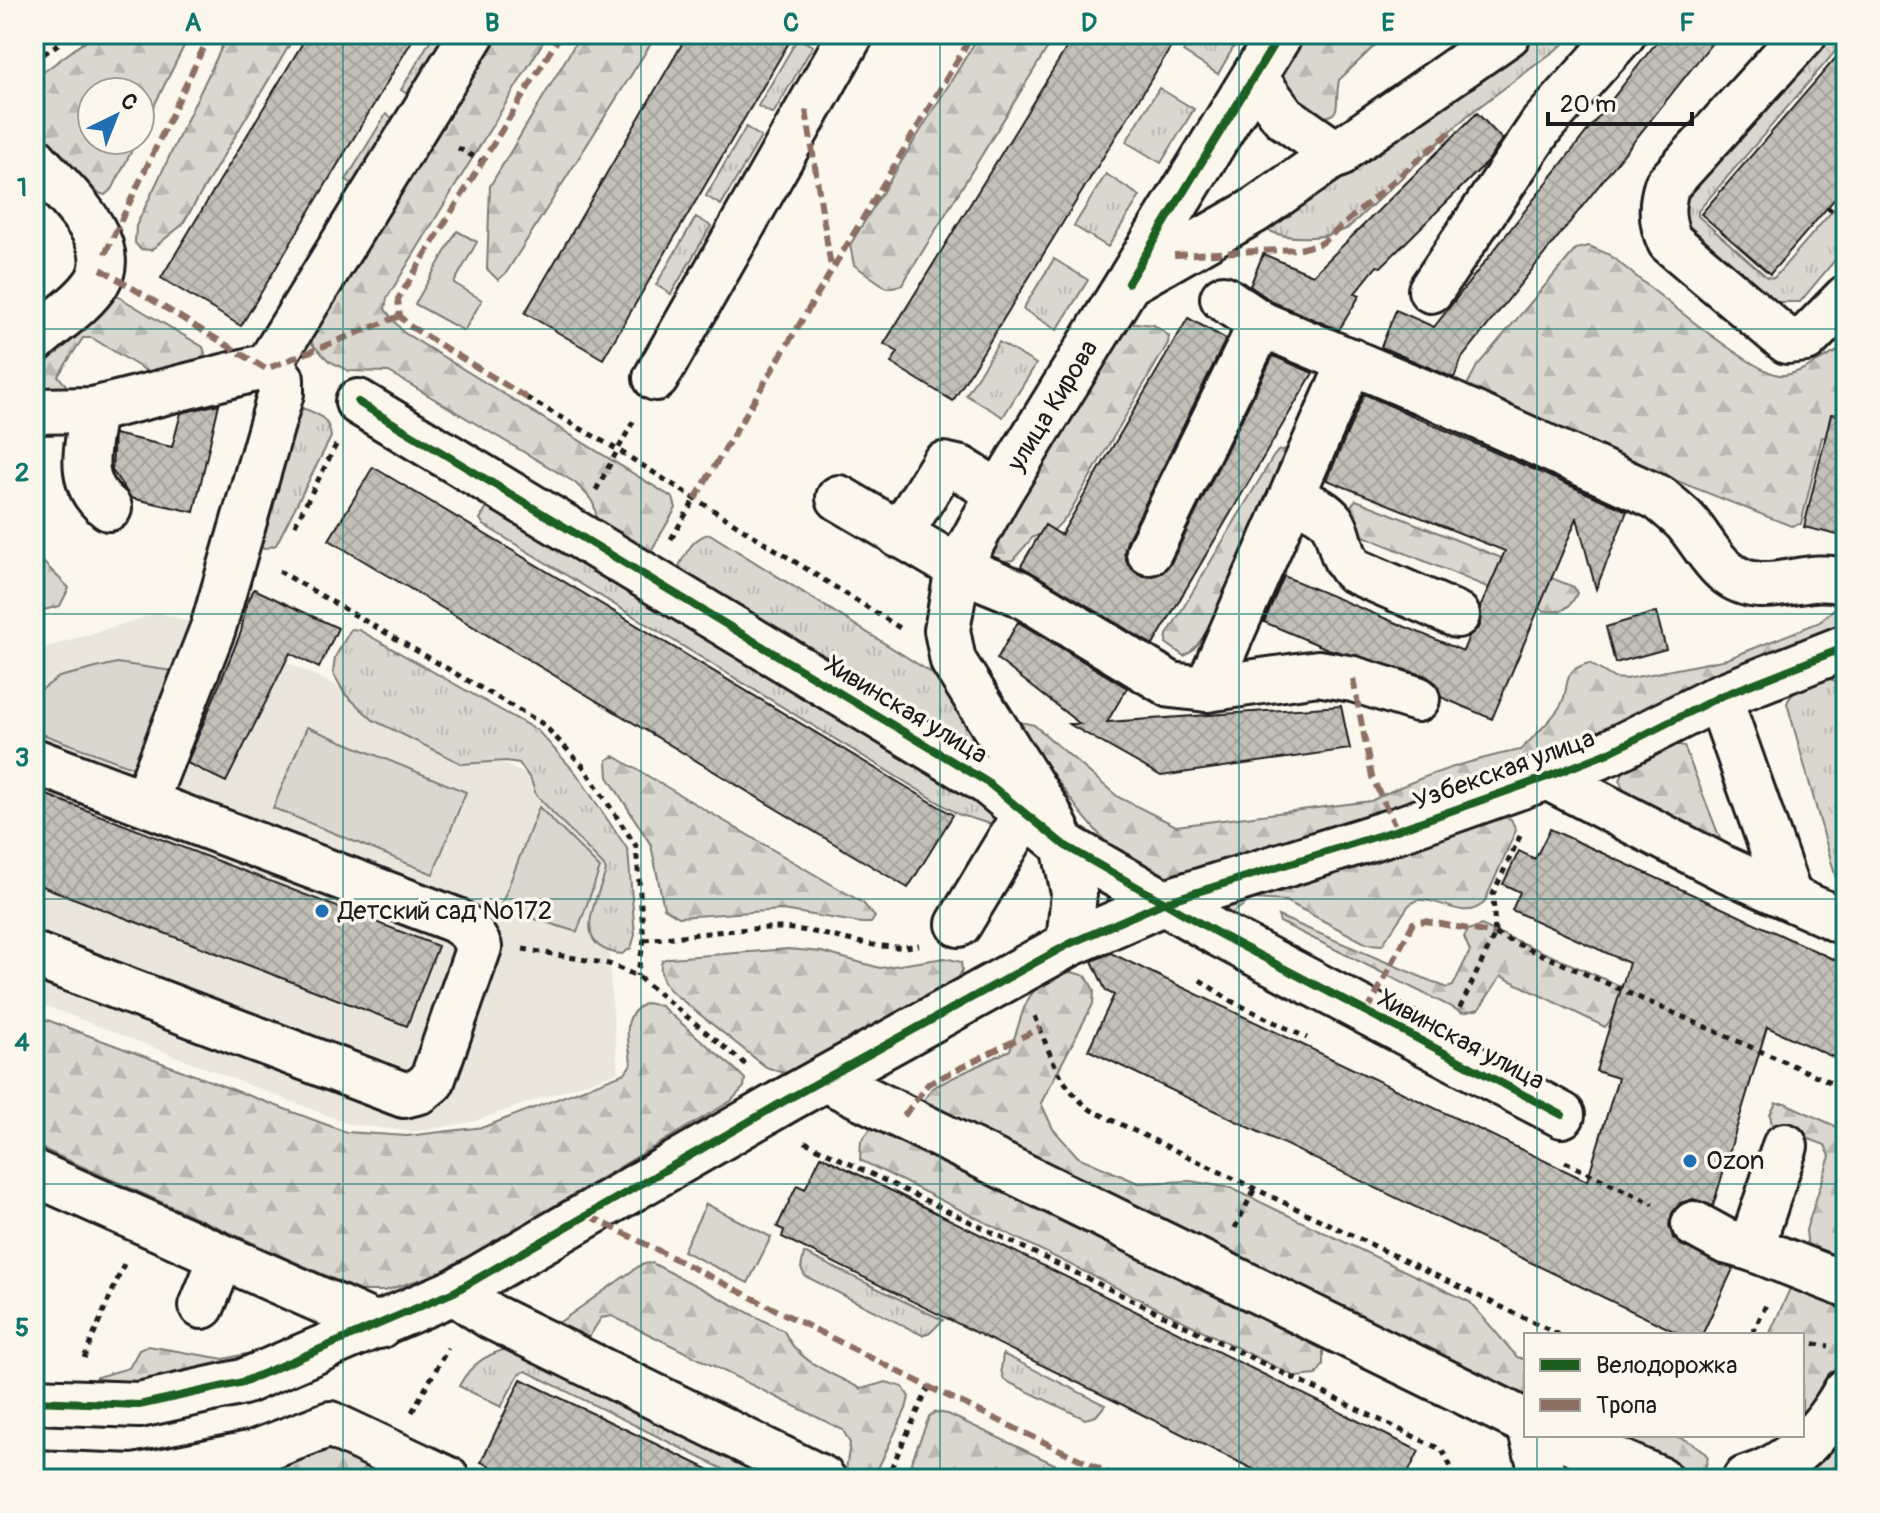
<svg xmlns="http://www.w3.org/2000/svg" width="1880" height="1513" viewBox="0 0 1880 1513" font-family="Pangolin,sans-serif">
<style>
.built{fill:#eae6dc}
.grass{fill:url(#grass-tufts);stroke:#7b7a75;stroke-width:2}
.forest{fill:url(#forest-firs);stroke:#7b7a75;stroke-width:2}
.park{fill:#dad7ce;stroke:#7b7a75;stroke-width:2}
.building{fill:url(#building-cross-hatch);stroke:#1c1c1c;stroke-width:2}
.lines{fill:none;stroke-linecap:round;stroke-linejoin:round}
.minor-casing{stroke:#1c1c1c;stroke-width:50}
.path{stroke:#1c1c1c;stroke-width:5;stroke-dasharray:6 6;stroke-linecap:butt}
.minor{stroke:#fbf7ec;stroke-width:44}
.quiet{stroke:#8d6e63;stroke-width:6;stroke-dasharray:12 6;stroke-linecap:butt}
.cycleway-casing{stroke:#fbf7ec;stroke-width:13}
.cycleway{stroke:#1b5e20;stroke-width:8}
.grid{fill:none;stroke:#0f766e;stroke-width:2;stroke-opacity:0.55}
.poi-dot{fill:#1f6fb2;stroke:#fbf7ec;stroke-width:3}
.labels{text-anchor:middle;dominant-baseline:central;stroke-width:7;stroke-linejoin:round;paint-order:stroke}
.street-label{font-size:26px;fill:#1c1c1c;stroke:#fbf7ec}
.poi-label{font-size:26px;fill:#1c1c1c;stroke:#fbf7ec;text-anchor:start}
.neatline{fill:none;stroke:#0f766e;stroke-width:3}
.grid-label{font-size:26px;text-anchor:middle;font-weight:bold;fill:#0f766e}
</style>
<defs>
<pattern id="grass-tufts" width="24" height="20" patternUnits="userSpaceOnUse" patternTransform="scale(2)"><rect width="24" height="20" fill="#dad7ce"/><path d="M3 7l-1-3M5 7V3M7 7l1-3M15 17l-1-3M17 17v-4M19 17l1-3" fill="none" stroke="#bab8b0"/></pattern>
<pattern id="forest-firs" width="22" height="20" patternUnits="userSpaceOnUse" patternTransform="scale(2)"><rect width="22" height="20" fill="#dad7ce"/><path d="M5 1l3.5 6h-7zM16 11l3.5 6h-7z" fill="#bab8b0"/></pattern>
<pattern id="building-cross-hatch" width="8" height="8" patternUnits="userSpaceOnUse" patternTransform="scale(2)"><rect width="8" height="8" fill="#c3c0b8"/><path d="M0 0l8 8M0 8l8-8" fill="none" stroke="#a7a49e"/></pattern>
</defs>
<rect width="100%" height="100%" fill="#fbf7ec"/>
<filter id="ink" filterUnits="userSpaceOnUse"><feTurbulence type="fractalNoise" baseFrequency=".0125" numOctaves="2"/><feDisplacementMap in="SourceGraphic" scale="16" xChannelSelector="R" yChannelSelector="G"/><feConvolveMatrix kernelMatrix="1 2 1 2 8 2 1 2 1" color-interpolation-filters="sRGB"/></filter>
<g filter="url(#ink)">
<path class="built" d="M159,613L213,628L564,792L610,859L609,964L618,1072L472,1122L414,1132L349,1124L34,1001V651Z"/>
<path class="grass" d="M434,34H455L415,99L401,90Z
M1194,34H1233L1237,41L1218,74L1183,52Z
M1538,34H1577L1467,116L1348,228C1328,239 1289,241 1267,230L1272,222Z
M1819,34H1846V39L1698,211V216L1767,277L1774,278L1846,195V247L1800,302H1776L1678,216L1679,195Z
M798,38L813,46L773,114L758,106Z
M1159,88L1194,109L1161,163L1126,142Z
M386,114L401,123L361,189L346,180Z
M746,127L761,137L721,205L706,196Z
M1106,174L1140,196L1108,247L1074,226Z
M696,217L711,226L671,294L656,285Z
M1054,259L1088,280L1057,330L1023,309Z
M999,342L1036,364L1003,417L966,395Z
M299,407C317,413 329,417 331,437L276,545L264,549L258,545Z
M492,499L1002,802L996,826L958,814L484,525L480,519Z
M710,534L935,675L962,707L974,745L969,749L686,576L679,566C686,553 694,536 710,534Z
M351,629L359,630L538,731L576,773L628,850L635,935L631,948L622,954C569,948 596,902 606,871L604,866L536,795L531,780L519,763L506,761L462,764L373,720L345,694L333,673L335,657Z
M1828,678L1838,682L1846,701V896L1839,889L1787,703C1793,687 1813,684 1828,678Z
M804,1253L943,1320L931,1332L922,1335L805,1276L801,1268Z
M518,1346L800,1479H743L526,1371L519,1374L501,1407L459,1386C472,1361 491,1352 518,1346Z
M1003,1354L1105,1405L1096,1416L1085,1419L1004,1380L1001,1370Z"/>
<path class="forest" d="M95,34H190L140,134V92H92V140H137L113,188L105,195L98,193L34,125V79Z
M228,34H296L182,225L151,250L140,249L135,243L136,226Z
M479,34H548L387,298L385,309L403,332L673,498L676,508L644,563L595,525C599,504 589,496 574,482L389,372L349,371L329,361L312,344L311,330Z
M581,34H657L506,273L498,280L487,269L490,186Z
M980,34H1056L902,285L887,288L854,265L850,245Z
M1293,34H1387L1339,80C1333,110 1347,118 1307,118L1288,100L1275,65Z
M1589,246L1608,254C1641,279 1746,370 1779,375C1795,378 1829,354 1846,347V440L1822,437L1801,524L1791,526L1493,408L1467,385L1477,366L1576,249Z
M112,293L203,347L205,353L201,363L153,375L92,338H83L58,376L70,390L34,402V353Z
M1126,322L1154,325L1169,336L1168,343L1068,515L1055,529L1033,537L1013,560L996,562L991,555L990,540Z
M1287,449L1293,455C1275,492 1214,644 1184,656L1166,643L1167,635L1273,457L1278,451Z
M1356,500L1574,587L1577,593C1570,609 1562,613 1545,611L1354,532L1344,513Z
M34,538L40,559L69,588L60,606L44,610L34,622Z
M1846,597V638L1602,742L1174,888L1121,860L1081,813L1017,725L1020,722L1034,725L1118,797L1176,826L1371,801C1417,777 1470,760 1520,750C1531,740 1551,720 1559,708C1573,688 1557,672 1589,663L1614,678L1626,679L1727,659L1820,622Z
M1675,744L1684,746L1721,841L1719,849L1679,832L1623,790L1620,781L1624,769Z
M614,756L863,903L875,917L871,923H862L782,910L679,917L664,908L651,845L608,777L607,760Z
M1501,816L1511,819L1516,830L1484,903C1462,922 1443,898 1418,900L1409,905L1382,945L1367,944L1286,901L1253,899L1226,917L1193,904Z
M1278,916L1447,988L1453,986L1470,951L1464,937L1468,930L1481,925L1666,1006L1613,1017L1605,1027L1501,976L1479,1009L1463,1013L1280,922Z
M788,949L822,952L880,968L945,958L961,962L962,971L956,983L801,1069L784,1073L766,1067L673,993C663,984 658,974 662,960L670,958Z
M1068,971L1086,976L1094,990L1093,1004L1041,1103L1053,1129L1078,1157L1138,1183L1190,1181L1231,1188L1470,1302L1517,1357L1526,1360V1413L917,1110L932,1088L1010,1050C1026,1010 1020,987 1068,971Z
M646,1003L661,1006L735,1069L745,1079L744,1087L731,1101L441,1273L384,1291H360L34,1145V1015L346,1132L407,1136L484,1127L625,1073L631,1064C629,1038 619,1016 646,1003Z
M1776,1103H1785L1846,1131V1347L1839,1356L1832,1387L1802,1431V1335H1769L1808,1249L1806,1230L1830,1156L1825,1145L1772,1125L1770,1115Z
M880,1117L1323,1345V1365L1316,1375L1296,1377L860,1160L861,1141Z
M652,1263L784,1331C798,1363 832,1373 861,1389L886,1382L903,1387L909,1397L906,1409L873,1479H856L846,1470L850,1443L843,1430L612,1316L601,1318L586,1342L558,1334L557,1324L642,1264Z
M324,1336L137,1391L94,1382L97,1377L129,1368L139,1350L148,1346L224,1359Z
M935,1412L948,1414L1086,1479H925L909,1468L929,1417Z
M1575,1435C1617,1435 1680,1421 1708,1457L1705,1469L1699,1476L1673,1479Z
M308,1442L365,1454L367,1466L353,1479H241L254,1462Z
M1830,1443L1846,1446V1479H1818L1810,1472L1811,1461Z"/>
<path class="park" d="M457,231L477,242L454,283L482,300L464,331L415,304Z
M117,663L180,672L140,770L34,731V695L59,677Z
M307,727L466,792L433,874L273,808Z
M539,807L600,868L577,932L500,908Z
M706,1204L771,1237L748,1283L683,1251Z"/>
<path class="building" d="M308,34H416L241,326L161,278Z
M688,34H794L603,359L525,313Z
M1075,34H1179L953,401L891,363L898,352L884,344Z
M1663,34H1719L1462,358L1454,378L1381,347L1396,310L1434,327Z
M1846,46V186L1770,274L1701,214Z
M1477,113L1502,139L1488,161L1381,267L1377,266L1355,293L1360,295L1339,330L1273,302L1250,286L1263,254L1313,275Z
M1188,318L1226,339L1127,541L1124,553L1128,565L1139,575L1150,577L1162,573L1171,563L1273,356L1313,373L1153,645L1021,566L1045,525L1061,535Z
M1364,394L1627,511L1596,589L1577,518L1492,719L1441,697L1436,683L1424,675L1328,649L1264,622L1284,576L1463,651L1469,636L1480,626V608L1505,551L1327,480Z
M219,404L194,512L131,498L112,470L114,434L172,447L181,413Z
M1831,414L1846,416V537L1804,527Z
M373,467L953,815L908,888L329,540Z
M254,589L338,628L319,668L290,653L226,782L187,763L241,632L246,606Z
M1656,612L1666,649L1615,663L1606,627Z
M1018,622L1127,688L1107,722L1341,706L1350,749L1161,776L1069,724H1080L997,659Z
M34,790L438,946L407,1026L34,883Z
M1550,829L1846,965V1063L1767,1027L1713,1206L1693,1199L1680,1203L1672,1213L1669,1225L1673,1238L1681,1245L1733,1269L1702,1335H1682L1088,1050L1114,995L1106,991L1092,961L1111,953L1587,1181L1618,1078L1596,1071L1629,963L1512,910L1520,892L1503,884L1519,851L1535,859Z
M821,1156L1419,1451L1405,1479H1273L782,1237L784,1230L777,1227L797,1185L805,1189Z
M521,1379L602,1418L728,1479H518L481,1462Z"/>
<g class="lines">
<g class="minor-casing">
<g id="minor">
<path d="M1804,34L1667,185C1660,206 1661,223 1670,242L1787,341L1806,339L1846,298"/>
<path d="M1254,77L1284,117L1338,155"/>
<path d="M34,159C59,189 122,240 97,282C83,304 53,323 34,341"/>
<path d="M1131,278L1280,34"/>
<path d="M1431,290L1542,125L1623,34"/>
<path d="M1223,298L1261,324"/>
<path d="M266,369L472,34"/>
<path d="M656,378L851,34"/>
<path d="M358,402L987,782L1064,845L1219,934L1562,1115"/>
<path d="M93,410C88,447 75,482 109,508"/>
<path d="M34,411L93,410L255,369H266L281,379V393L213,628L145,802"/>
<path d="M1293,497C1305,504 1323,510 1332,522C1342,537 1338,552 1353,570L1457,615"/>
<path d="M839,498L958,568L1019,593L1171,685L1207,689L1351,361"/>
<path d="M899,535L943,465L961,469L999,493"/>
<path d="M1149,552L1261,324L1440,399L1659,498C1668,506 1679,514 1687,523C1709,549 1721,583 1760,585C1791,586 1816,572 1846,582"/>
<path d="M1207,689L1318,673L1353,679L1417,699"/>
<path d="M1719,697L1789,896"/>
<path d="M34,761L455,920L469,930L479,947L432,1081L420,1091L404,1095L34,955"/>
<path d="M1547,777L1723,868L1846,923"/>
<path d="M959,924L1025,814"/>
<path id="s1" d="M1069,944L1074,893L1064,845L1048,812L953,661L947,630L958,568L999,493L1128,283L1254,211L1508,34"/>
<path d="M825,1079L1526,1422"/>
<path d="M34,1173L379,1326"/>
<path d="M1694,1224L1725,1241L1751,1248L1785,1146"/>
<path d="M1751,1248L1846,1285"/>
<path d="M454,1292L490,1316L823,1479"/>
<path d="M202,1306L222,1257"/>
<path d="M34,1401L139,1405L243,1382L454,1292L788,1099L1069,944L1165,902L1397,830L1547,777L1608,753L1719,697L1846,647"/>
<path d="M1532,1435L1544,1479"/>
<path d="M1557,1435L1659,1479"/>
<path d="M34,1473L134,1477L254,1453L330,1424L447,1479"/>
<path d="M1745,1479C1792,1465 1823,1432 1846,1391"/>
</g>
</g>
<path class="path" d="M34,61L72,34
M458,148L483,162
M1827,207L1846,223
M527,398L618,450L900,628
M596,490L635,418
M295,525L338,441
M671,539L695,499
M279,571L543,724L583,766L636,846L644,940L637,976
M1495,934L1846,1089
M644,940C688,936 735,928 779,928C828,929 872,954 919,945
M523,949L609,964L637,976L749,1067
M1200,980L1231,1001L1307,1038
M1460,1008L1495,934L1493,894L1520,836
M1035,1016C1050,1053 1058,1085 1091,1110L1560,1335
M805,1142L1442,1450L1451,1467L1447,1479
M1565,1162L1653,1204
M1235,1228L1254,1190
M1753,1333L1766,1305
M1802,1342L1829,1346
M84,1358L124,1264
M412,1412L448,1348
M886,1479L929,1387"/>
<use href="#minor" class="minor"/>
<path class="quiet" d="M806,110L831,267
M105,254L210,34
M1174,255L1300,249L1322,243L1455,128
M101,269L266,369L400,316
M527,398L408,325L400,316L398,299L561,34
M695,499L973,34
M1353,679L1372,777L1397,830
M1367,1012L1413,923L1425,921L1495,934
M904,1116L928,1084L1040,1028
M590,1216L929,1387L1121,1479"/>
<g class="cycleway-casing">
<path id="cycleway" d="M1128,283L1280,34
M358,402L987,782L1064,845L1219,934L1562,1115
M34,1401L139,1405L243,1382L454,1292L788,1099L1069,944L1165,902L1397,830L1547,777L1608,753L1719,697L1846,647"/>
</g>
<use href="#cycleway" class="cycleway"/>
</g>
</g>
<path class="grid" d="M343,34V1479M641,34V1479M940,34V1479M1239,34V1479M1537,34V1335M34,329H1846M34,614H1846M34,899H1846M34,1184H1846M1537,1435V1479"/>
<g class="poi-dot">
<circle cx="322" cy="911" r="8"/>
<circle cx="1690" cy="1161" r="8"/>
</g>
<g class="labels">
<g class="street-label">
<text stroke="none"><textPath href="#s1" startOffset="598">улица Кирова</textPath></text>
<text transform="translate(906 710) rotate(31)">Хивинская улица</text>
<text transform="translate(1504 770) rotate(-20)">Узбекская улица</text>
<text transform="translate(1461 1040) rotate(28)">Хивинская улица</text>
</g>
<g class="poi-label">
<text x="338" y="911">Детский сад №172</text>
<text x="1706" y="1161">Ozon</text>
</g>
</g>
<rect width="1880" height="1513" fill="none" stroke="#fbf7ec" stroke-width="88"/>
<rect x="1524" y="1333" width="280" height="104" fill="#fbf7ec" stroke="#a29f99" stroke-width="2"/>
<rect x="1540" y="1359" width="40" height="12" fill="#1b5e20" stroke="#a29f99" stroke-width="2"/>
<text x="1596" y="1373" font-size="24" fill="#1c1c1c">Велодорожка</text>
<rect x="1540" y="1399" width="40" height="12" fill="#8d6e63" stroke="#a29f99" stroke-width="2"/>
<text x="1596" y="1413" font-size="24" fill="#1c1c1c">Тропа</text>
<g transform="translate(116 116) rotate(43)"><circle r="38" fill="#fbf7ec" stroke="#a29f99" stroke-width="2"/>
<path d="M0-6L14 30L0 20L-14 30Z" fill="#1f6fb2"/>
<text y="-12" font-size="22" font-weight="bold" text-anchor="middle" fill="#1c1c1c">С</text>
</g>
<path d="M1548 112v12h144v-12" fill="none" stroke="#1c1c1c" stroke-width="4"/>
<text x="1560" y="112" font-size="24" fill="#1c1c1c" stroke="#fbf7ec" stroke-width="6" paint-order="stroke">20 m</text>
<rect x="44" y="44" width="1792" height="1425" class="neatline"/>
<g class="grid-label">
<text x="193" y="31">A</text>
<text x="492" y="31">B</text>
<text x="791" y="31">C</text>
<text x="1089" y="31">D</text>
<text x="1388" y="31">E</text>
<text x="1687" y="31">F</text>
<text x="22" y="196">1</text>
<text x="22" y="481">2</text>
<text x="22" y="766">3</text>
<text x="22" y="1051">4</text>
<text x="22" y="1336">5</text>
</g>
</svg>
